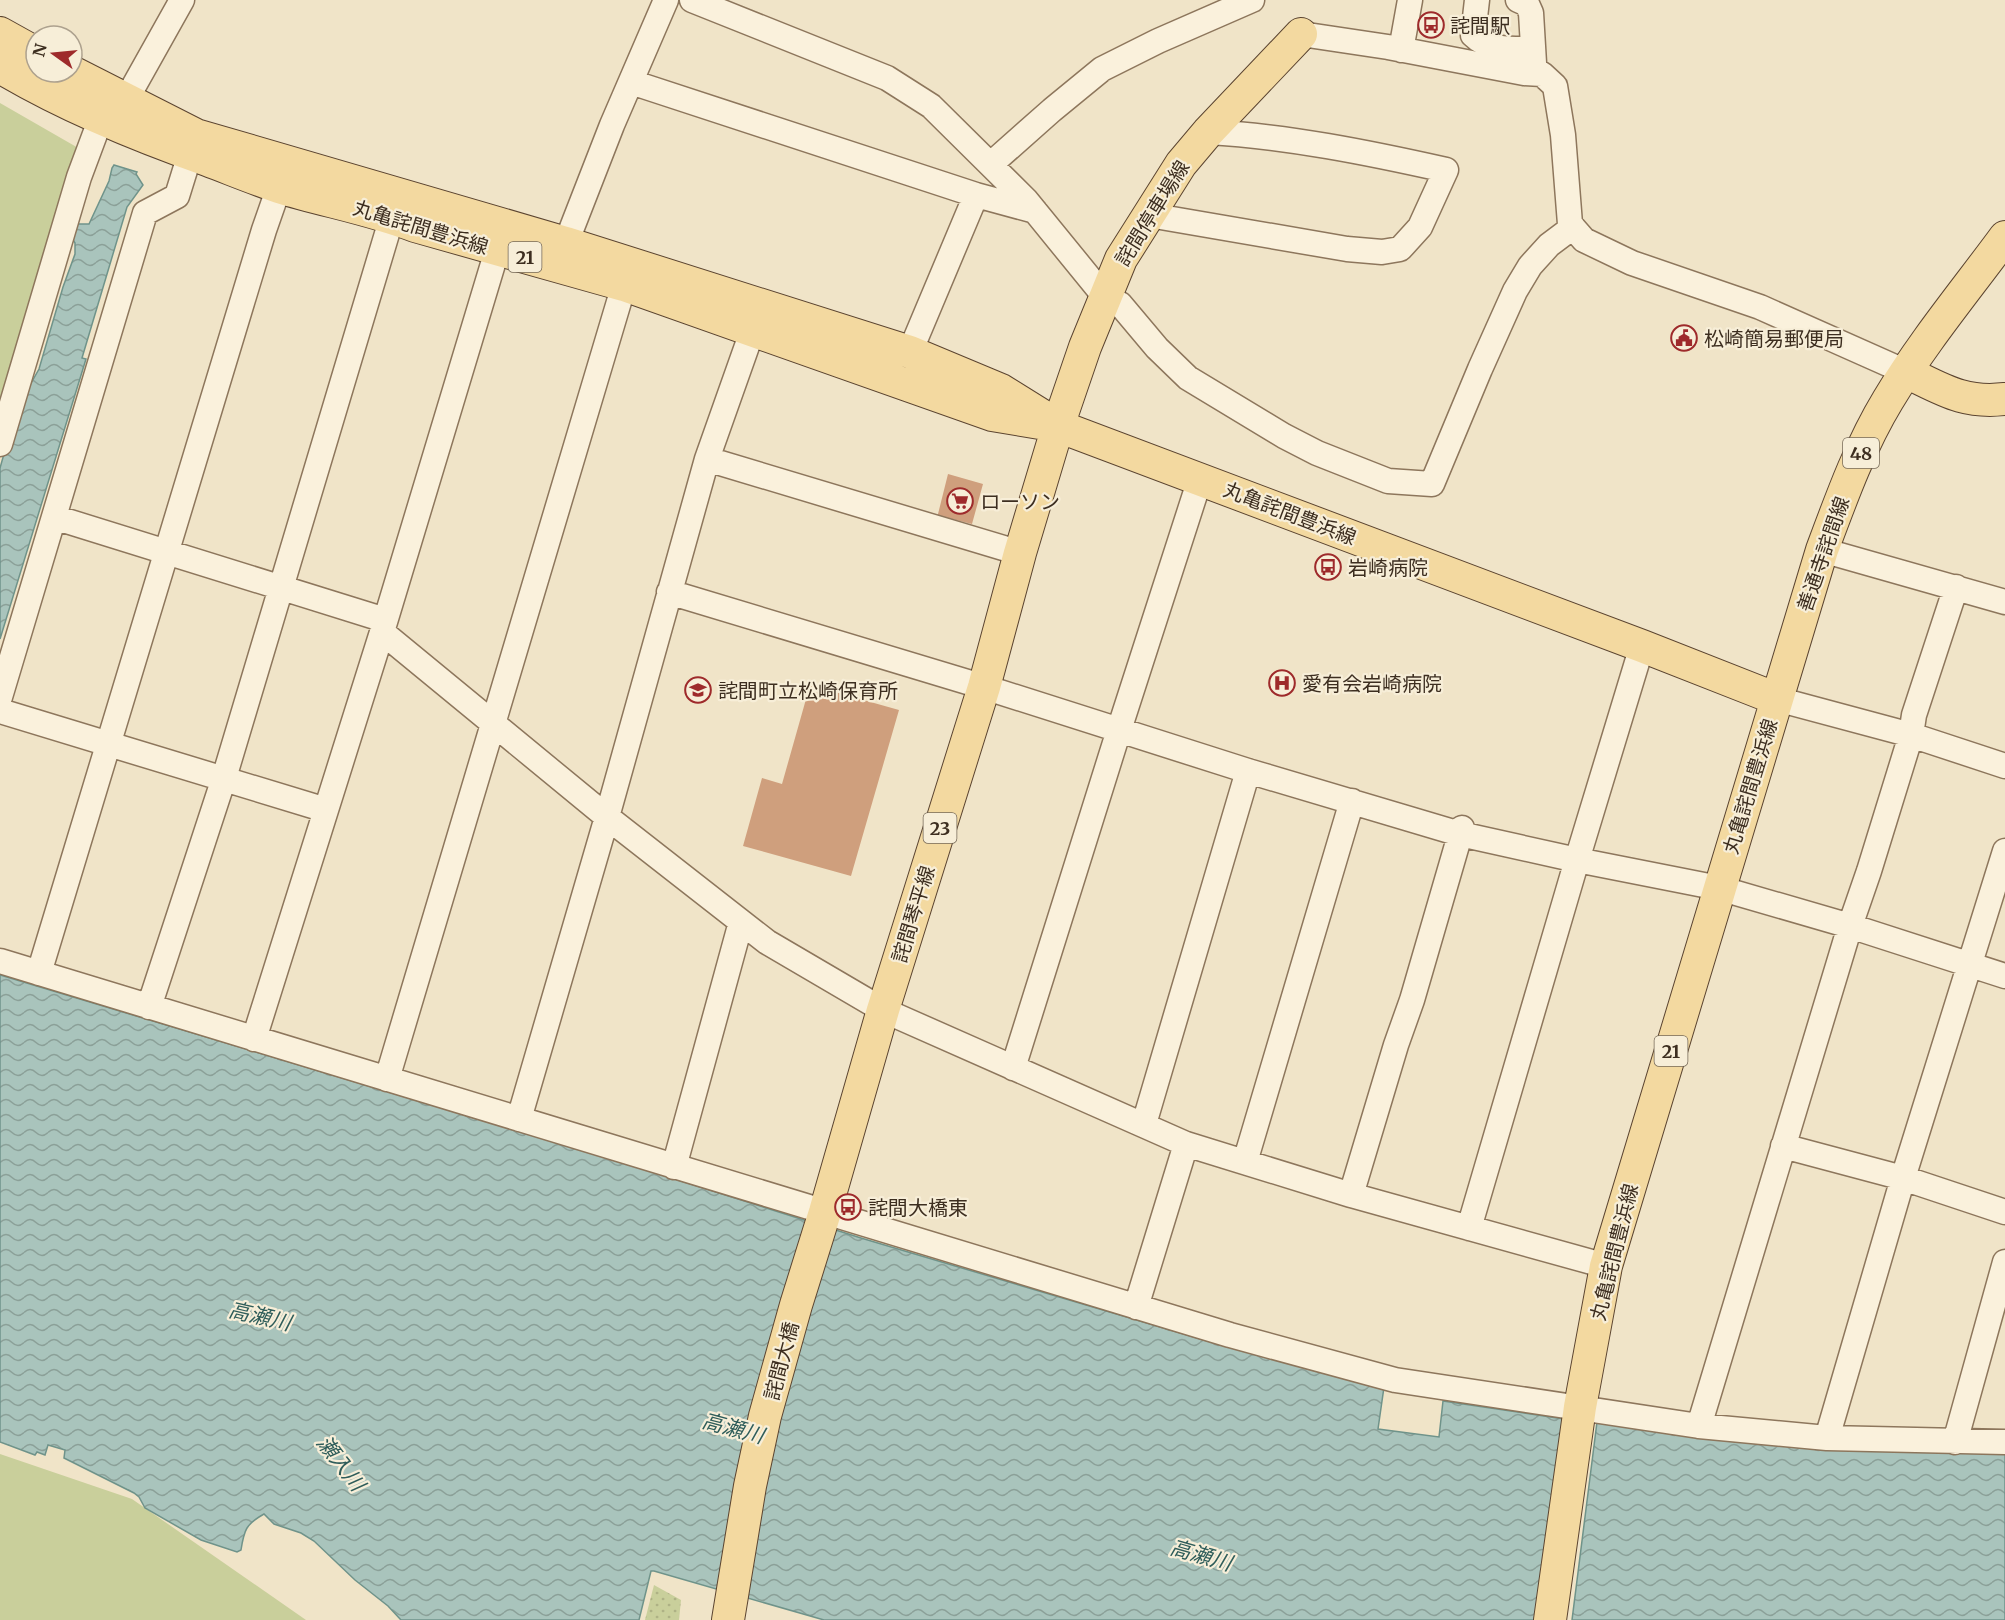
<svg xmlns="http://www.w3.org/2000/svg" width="2005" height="1620" viewBox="0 0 2005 1620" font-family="Merriweather,'Noto Sans JP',serif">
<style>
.grass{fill:#c9cf9b}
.park{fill:url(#park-dots)}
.water{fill:url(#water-waves);stroke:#6f938a;stroke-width:1.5}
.building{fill:#cf9f7d}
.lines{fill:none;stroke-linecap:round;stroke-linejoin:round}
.minor-casing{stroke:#8d765c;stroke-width:27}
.major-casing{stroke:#5b4430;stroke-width:34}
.minor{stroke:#faf1dc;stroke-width:24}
.major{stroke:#f3d9a0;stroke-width:32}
.labels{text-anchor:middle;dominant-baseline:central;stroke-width:4.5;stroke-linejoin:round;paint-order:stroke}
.shield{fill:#f7eed8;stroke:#756857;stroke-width:1.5}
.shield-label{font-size:18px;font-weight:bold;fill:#3d2e20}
.poi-label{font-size:20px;fill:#3d2e20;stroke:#f7eed8;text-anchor:start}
.street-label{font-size:20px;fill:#3d2e20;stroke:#f7eed8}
.water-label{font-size:21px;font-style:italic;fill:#2f5d5a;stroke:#f7eed8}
</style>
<defs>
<pattern id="park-dots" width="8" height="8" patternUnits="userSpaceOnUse" patternTransform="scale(1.5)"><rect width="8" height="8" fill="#c9cf9b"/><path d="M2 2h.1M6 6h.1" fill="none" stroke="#aeb285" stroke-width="1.8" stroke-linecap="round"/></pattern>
<pattern id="water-waves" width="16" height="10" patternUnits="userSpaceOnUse" patternTransform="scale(1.5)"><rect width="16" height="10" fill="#a9c4bc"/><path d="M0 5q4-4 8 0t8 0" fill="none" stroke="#8ba098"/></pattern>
</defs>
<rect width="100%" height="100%" fill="#f0e4c8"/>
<path class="grass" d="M0,103L80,149L0,409Z
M0,1454L132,1499L306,1620H0Z"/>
<path class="park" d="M654,1585L681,1600L679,1620H645Z"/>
<path class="water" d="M114,165L137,172L136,174L143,185L127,207L82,358L86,359L0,639V468L17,408L39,369L63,287L75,254V243L69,233L72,224H89L109,181L112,168Z
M0,975L618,1161L861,1238L1204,1340L1384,1387L1378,1429L1439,1437L1443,1401L1564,1419L1536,1620H824L654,1571H651L639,1620H401L388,1606L355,1580L314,1541L301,1533L274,1524L264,1514C246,1524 244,1530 241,1550L237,1552L201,1540L145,1508L139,1497L134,1493L64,1458L65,1450L48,1445L45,1455L37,1452L35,1455L0,1442Z
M1597,1422L2005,1453V1620H1572Z"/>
<path class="building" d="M948,474L983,484L972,524L948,518L947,521L937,518Z
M810,685L899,710L851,876L743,846L762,778L782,784Z"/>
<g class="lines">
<g class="minor-casing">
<path id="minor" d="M692,0L887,78L931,106L1026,200L1105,297L1120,304L1157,348L1188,378L1284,436L1317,453L1388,481L1432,484L1480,369L1515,291L1530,266L1549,245L1573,227
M1477,0L1473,35C1489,51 1512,49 1533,49
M1518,0L1527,4L1531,13L1534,63
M1301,34L1388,47L1524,73L1542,74L1555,86L1563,135L1570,224L1584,240L1632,263L1760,307L1906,372
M1401,50L1410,0
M631,82L976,195L1035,211
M991,164L1052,110L1102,69L1158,41L1252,0
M1149,215L1347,249L1382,252L1400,249L1420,227L1446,170C1370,153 1286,136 1208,132
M566,243L612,125L666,0
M910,352L976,195
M0,444L79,177L101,118L126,100L182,0
M707,459L1020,553
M54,517L385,620
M1822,550L2005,602
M669,592L984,687L1248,771L1460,834L1577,860L1719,888L1850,926L2005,976
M382,632L607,817L767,942L883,1010L1186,1144L1351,1195L1606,1266
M0,697L145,213L177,196L195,138
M1777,699L1911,735L2005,766
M0,711L326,810
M0,961L1230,1335L1395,1380L1699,1426L1827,1438L2005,1442
M39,973L264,230L279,187
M149,1007L224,778L392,217
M254,1039L382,632L502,234
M1013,1068L1119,730L1200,479
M387,1079L624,285
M519,1119L607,817L707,459L753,329
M1144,1124L1248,771
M1783,1146L1903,1178L2005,1212
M1245,1162L1352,801
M674,1167L741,922
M1351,1195L1396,1045L1412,1000L1462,828
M1469,1228L1577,860L1642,646
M1136,1307L1186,1144
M1699,1426L1850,926L1869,871L1911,735L1914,715L1956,587
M1827,1438L1903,1178L2005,851
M1955,1442L2005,1262"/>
</g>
<g class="major-casing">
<path id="major" d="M0,33L36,53
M0,67C65,106 136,135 207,160C231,169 255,179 279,187C324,201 371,209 415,226L624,285L992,415L1058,426L1642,646L1777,699
M72,72L196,135L566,243L910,352L1001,390L1046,418
M1906,372C1942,389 1963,404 2005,399
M728,1620L750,1486L765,1416L796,1305L825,1212L883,1010L984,687L1020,553L1058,426L1085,347L1121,259L1181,164L1208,132L1301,34
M1550,1620L1580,1407L1606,1266L1822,550C1841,499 1860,446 1888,400C1922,343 1966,290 2005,237"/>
</g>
<use href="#minor" class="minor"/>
<use href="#major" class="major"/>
</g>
<defs>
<g id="bus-ring" transform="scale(1.35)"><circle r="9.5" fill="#f7eed8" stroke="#9e2a2b" stroke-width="1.5"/><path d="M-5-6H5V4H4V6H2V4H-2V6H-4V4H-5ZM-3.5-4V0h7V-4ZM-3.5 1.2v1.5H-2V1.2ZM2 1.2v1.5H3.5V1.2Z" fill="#9e2a2b"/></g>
<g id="civic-ring" transform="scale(1.35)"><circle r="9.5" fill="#f7eed8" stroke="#9e2a2b" stroke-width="1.5"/><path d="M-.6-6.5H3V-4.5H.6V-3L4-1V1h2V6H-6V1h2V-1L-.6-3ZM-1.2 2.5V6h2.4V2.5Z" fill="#9e2a2b"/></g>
<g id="supermarket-ring" transform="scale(1.35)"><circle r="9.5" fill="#f7eed8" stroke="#9e2a2b" stroke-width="1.5"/><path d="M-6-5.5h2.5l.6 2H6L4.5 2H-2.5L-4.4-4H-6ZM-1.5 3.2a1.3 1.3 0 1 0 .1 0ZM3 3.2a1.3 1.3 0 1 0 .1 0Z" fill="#9e2a2b"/></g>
<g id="hospital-ring" transform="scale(1.35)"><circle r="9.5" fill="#f7eed8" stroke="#9e2a2b" stroke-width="1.5"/><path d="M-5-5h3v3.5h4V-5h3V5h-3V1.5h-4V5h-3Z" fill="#9e2a2b"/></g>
<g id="school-ring" transform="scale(1.35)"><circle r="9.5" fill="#f7eed8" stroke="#9e2a2b" stroke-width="1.5"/><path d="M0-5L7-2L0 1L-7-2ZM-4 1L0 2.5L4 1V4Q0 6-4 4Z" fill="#9e2a2b"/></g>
</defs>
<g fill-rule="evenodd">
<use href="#bus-ring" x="1431" y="25"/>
<use href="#civic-ring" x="1684" y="338"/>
<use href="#supermarket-ring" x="960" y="501"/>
<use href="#bus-ring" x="1328" y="567"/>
<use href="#hospital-ring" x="1282" y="683"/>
<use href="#school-ring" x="698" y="690"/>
<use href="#bus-ring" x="848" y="1207"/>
</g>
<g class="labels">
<g class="shield">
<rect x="508.5" y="242" width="33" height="30" rx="4.5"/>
<rect x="1843" y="438" width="36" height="30" rx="4.5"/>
<rect x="923.5" y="813" width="33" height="30" rx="4.5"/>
<rect x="1654.5" y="1036" width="33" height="30" rx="4.5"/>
</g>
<g class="shield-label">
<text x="525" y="257">21</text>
<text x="1861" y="453">48</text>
<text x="940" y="828">23</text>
<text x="1671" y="1051">21</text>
</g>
<g class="poi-label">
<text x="1450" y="25">詫間駅</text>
<text x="1704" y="338">松崎簡易郵便局</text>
<text x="980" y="501">ローソン</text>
<text x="1348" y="567">岩崎病院</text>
<text x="1302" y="683">愛有会岩崎病院</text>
<text x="718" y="690">詫間町立松崎保育所</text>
<text x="868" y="1207">詫間大橋東</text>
</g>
<g class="street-label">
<text transform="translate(1152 213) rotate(-58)">詫間停車場線</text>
<text transform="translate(421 227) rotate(17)">丸亀詫間豊浜線</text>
<text transform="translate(1290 513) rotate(21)">丸亀詫間豊浜線</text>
<text transform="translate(1823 554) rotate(-71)">善通寺詫間線</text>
<text transform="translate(1750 786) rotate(-73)">丸亀詫間豊浜線</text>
<text transform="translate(913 914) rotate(-73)">詫間琴平線</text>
<text transform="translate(1614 1252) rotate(-76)">丸亀詫間豊浜線</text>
<text transform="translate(781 1361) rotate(-75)">詫間大橋</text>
</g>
<g class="water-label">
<text transform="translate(260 1316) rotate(13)">高瀬川</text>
<text transform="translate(733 1428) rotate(15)">高瀬川</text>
<text transform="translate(341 1463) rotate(52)">瀬入川</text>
<text transform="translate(1201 1555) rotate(16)">高瀬川</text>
</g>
</g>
<g transform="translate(54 54) rotate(285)"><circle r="28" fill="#f7eed8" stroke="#ada18e" stroke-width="1.5"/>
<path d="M0-4.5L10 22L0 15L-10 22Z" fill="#9e2a2b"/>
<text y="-9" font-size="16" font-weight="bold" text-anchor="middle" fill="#3d2e20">N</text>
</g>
</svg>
